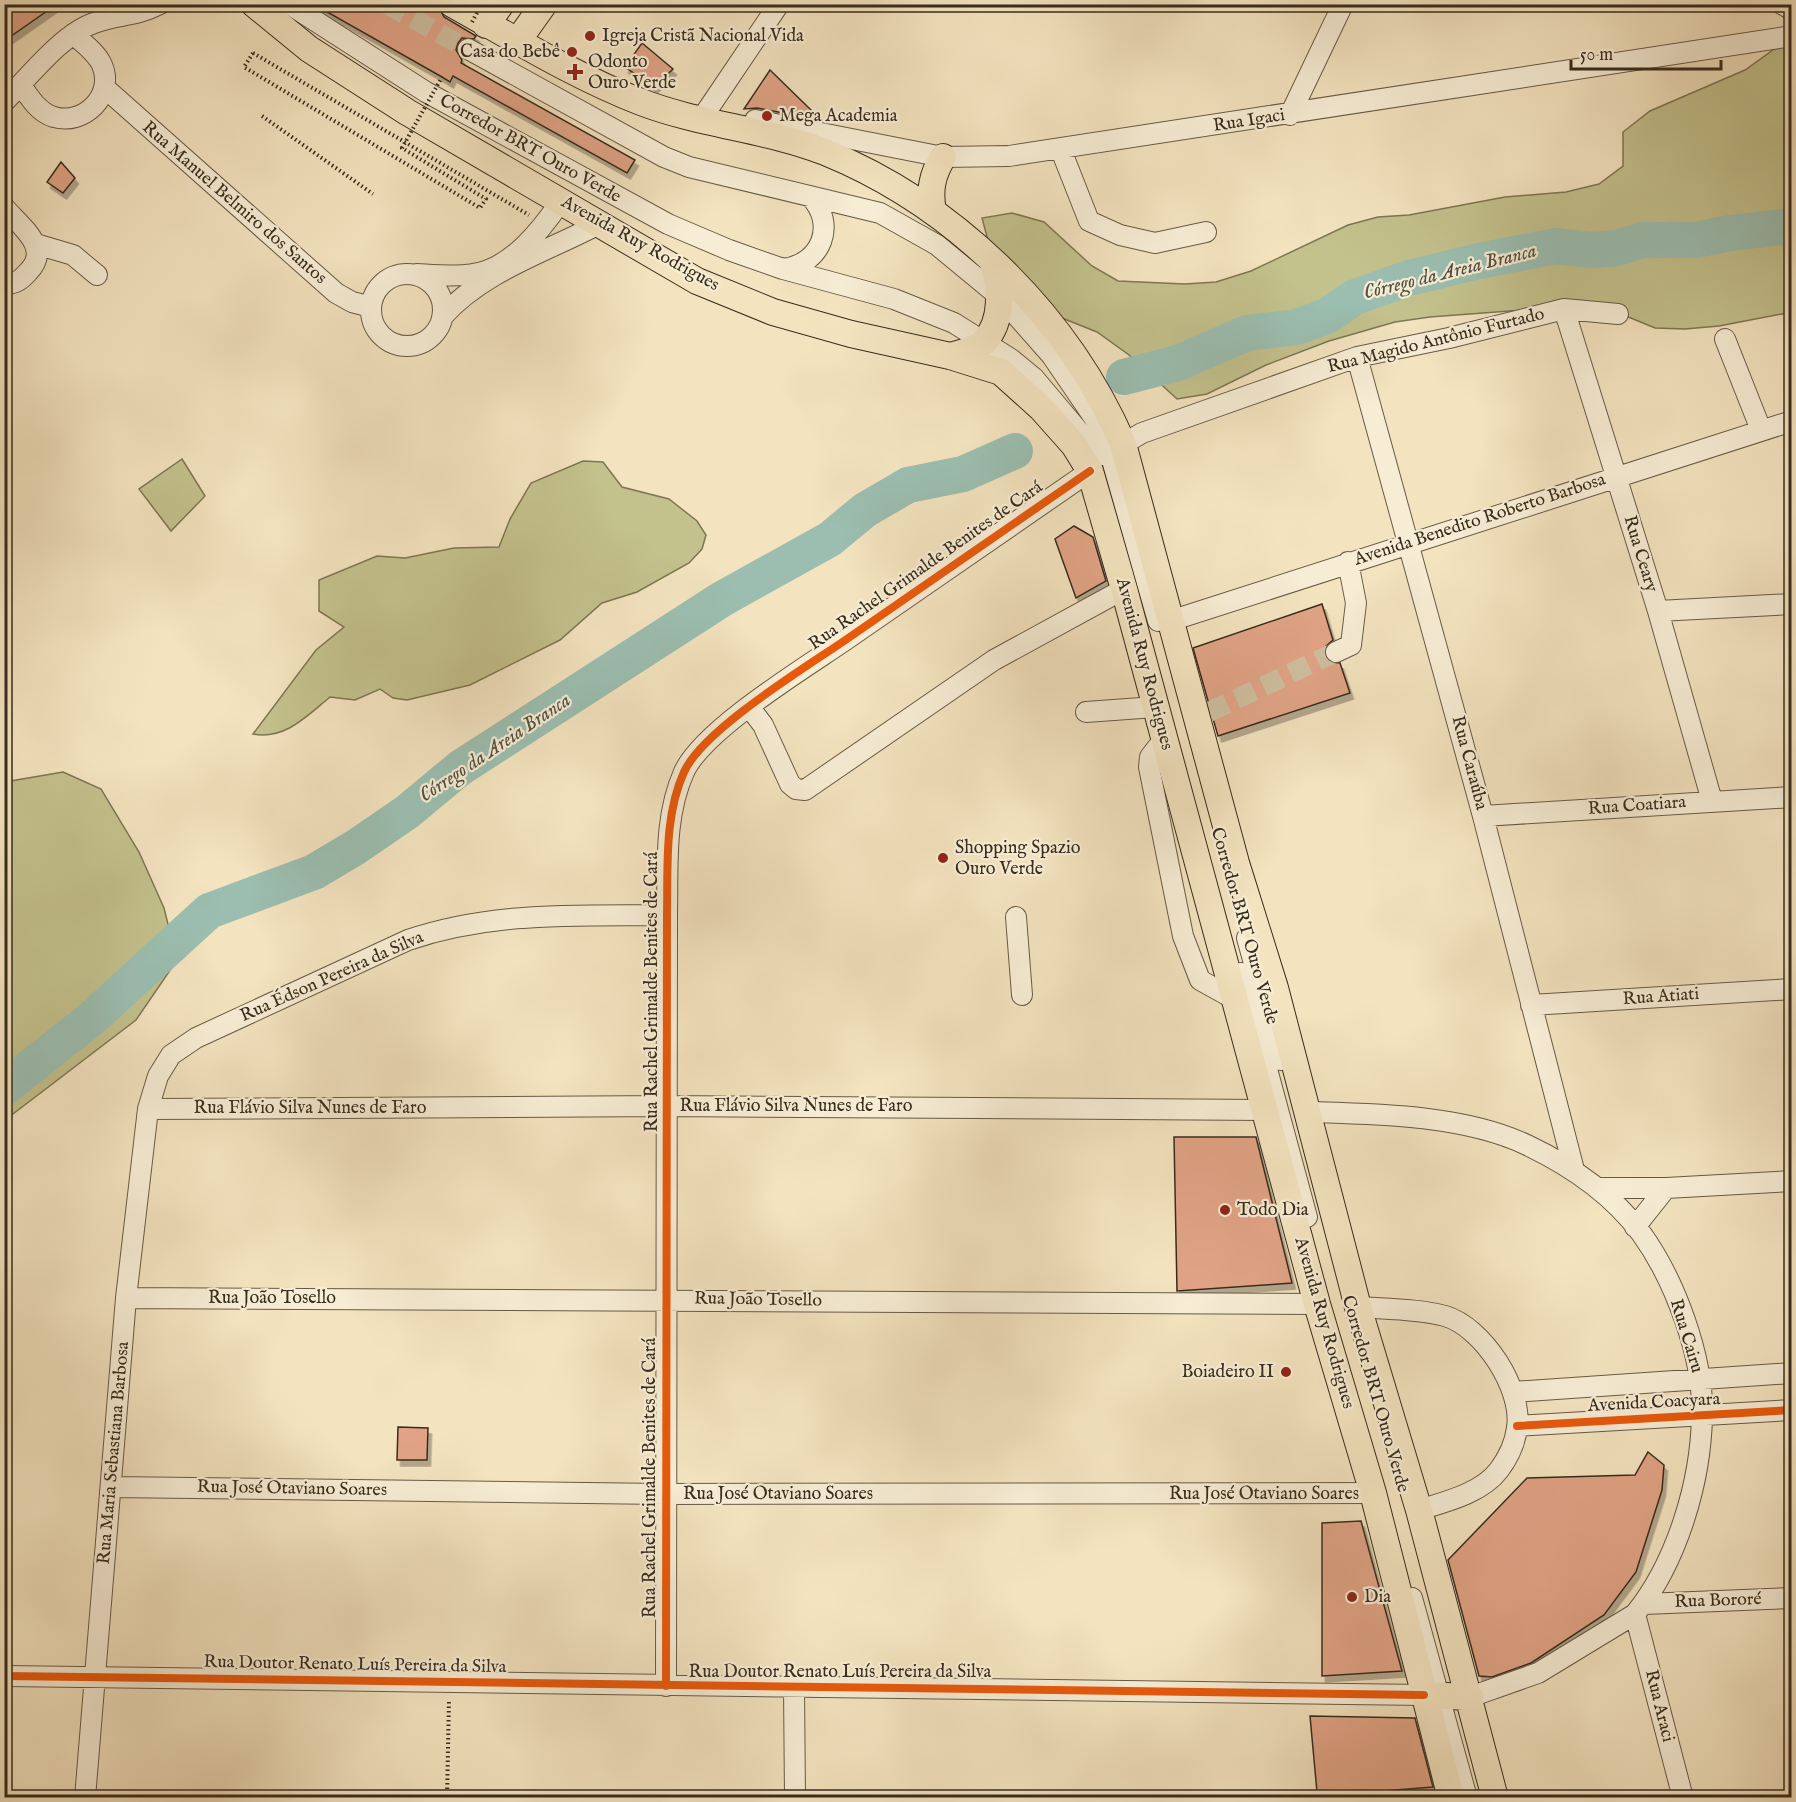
<svg xmlns="http://www.w3.org/2000/svg" width="1796" height="1802" viewBox="0 0 1796 1802" font-family="'IM FELL English',serif">
<style>
.green{fill:#c3c18c;stroke:#7e7654;stroke-width:1.5}
.lines{fill:none;stroke-linecap:round;stroke-linejoin:round}
.river{stroke:#9bbeb0;stroke-width:36}
.building{fill:#e0a385;stroke:#382c1d;stroke-width:1.5;filter:url(#shadow)}
.minor-tunnel{stroke:#cebe9f;stroke-width:20;stroke-dasharray:20 10;stroke-linecap:butt}
.minor-casing{stroke:#675a46;stroke-width:22}
.major-casing{stroke:#382c1d;stroke-width:28}
.path{stroke:#382c1d;stroke-width:4;stroke-dasharray:1.5 3;stroke-linecap:butt}
.minor{stroke:#f7edd5;stroke-width:20}
.major{stroke:#f3e3bf;stroke-width:26}
.path-bridge{stroke:#382c1d;stroke-width:4;stroke-dasharray:1.5 3;stroke-linecap:butt}
.cycleway-casing{stroke:#f7edd5;stroke-width:11}
.cycleway{stroke:#e8590c;stroke-width:8}
.poi-dot{fill:#8f2418;stroke:#f7edd5;stroke-width:2}
.labels{text-anchor:middle;dominant-baseline:central;stroke-width:4.5;stroke-linejoin:round;paint-order:stroke}
.poi-label{font-size:18px;fill:#382c1d;stroke:#f7edd5;text-anchor:start}
.street-label{font-size:18px;fill:#382c1d;stroke:#f7edd5}
.water-label{font-size:20px;font-style:italic;fill:#515042;stroke:#f7edd5}
</style>
<defs>
<filter id="shadow"><feDropShadow dx="3.5" dy="6" stdDeviation="0" flood-color="#0004"/></filter>
</defs>
<rect width="100%" height="100%" fill="#f3e3bf"/>
<filter id="stains"><feTurbulence type="fractalNoise" baseFrequency=".00333" numOctaves="4"/><feColorMatrix values="0 0 0 0 .2 0 0 0 0 .09 0 0 0 0 .02 0 0 0 .5 -.17"/></filter>
<radialGradient id="worn" r=".72"><stop offset=".6" stop-color="#630" stop-opacity="0"/><stop offset="1" stop-color="#630" stop-opacity=".3"/></radialGradient>
<path class="green" d="M1791,37L1792,311L1787,313L1719,326L1685,329L1655,328L1626,316L1561,307L1430,317L1395,322L1329,341L1266,365L1207,394L1177,399L1129,355L1097,332L1062,318L1035,298L990,248L982,218L1012,213L1044,222L1092,266L1118,281L1185,284L1216,282L1251,271L1348,225L1378,217L1409,215L1505,197L1566,192L1599,184L1623,166V132L1650,111L1745,70Z
M182,459L205,496L171,531L139,489Z
M583,461L603,462L622,487L669,499L697,521L706,535L702,549L689,563L637,592L602,603L560,640L470,685L407,700L393,698L380,689L355,700L330,697C307,716 285,740 253,734L316,650L344,627L319,611V580L377,556L405,558L454,548L499,547L510,519L531,483Z
M63,772L101,789L139,852L164,908L177,960L136,1020L5,1120V782Z"/>
<g class="lines">
<path class="river" d="M1124,377L1178,363L1247,333L1297,327L1327,316L1355,297L1409,278L1479,261L1556,246L1592,250L1618,248L1642,240H1696L1730,233L1792,226
M4,1088L91,1019L209,911L314,872L356,847L407,812L460,768L722,599L830,539L865,510L908,485L963,474L1015,451"/>
</g>
<path class="building" d="M4,4H57L4,41Z
M313,4H437L444,17L476,36L474,39L462,38L458,43L456,50L462,60L461,63L635,160L627,173L453,76L450,82L442,77Z
M642,43L673,69L654,87L625,67Z
M770,70L811,110L804,117L757,108L744,109Z
M61,162L75,178L63,193L47,182Z
M1074,526L1093,537L1106,581L1076,598L1055,539Z
M1322,604L1333,640L1326,646L1325,657L1330,662L1340,663L1350,693L1218,736L1193,648Z
M1174,1137H1256L1292,1283L1177,1291Z
M398,1427L428,1428L427,1460H397Z
M1648,1452L1664,1465L1662,1490L1636,1572L1604,1615L1531,1663L1492,1677L1479,1676L1448,1560L1527,1478L1635,1475Z
M1361,1521L1402,1671L1322,1676V1523Z
M1310,1716L1415,1718L1433,1787L1369,1792H1317Z"/>
<g class="lines">
<path class="minor-tunnel" d="M387,4L468,49
M1209,712L1336,652"/>
<g class="minor-casing">
<path id="minor" d="M289,4L426,92L668,224L729,250L783,269L894,299L954,323L1011,359L1034,378L1082,435L1095,458
M1782,4L1792,10
M468,49L664,157L689,167L880,213L937,245L1000,297L1052,356L1095,419L1112,460L1158,621
M21,85C29,97 39,113 54,117C84,126 115,95 102,65C97,53 82,42 73,34
M105,88L336,293L352,302L371,307
M4,102C28,78 62,34 94,23C117,14 135,17 160,4
M1290,115L1343,4
M702,118L779,4
M755,120L943,157L1009,156L1792,36
M1061,150L1089,221L1120,235L1155,243L1206,232
M4,207C21,227 52,248 28,272C20,281 16,283 4,285
M36,244L73,255L97,275
M783,269C822,264 837,224 810,196
M417,274C435,275 455,277 473,274C511,269 541,230 561,201
M371 310a36 36 0 1 1 72 0a36 36 0 1 1-72 0Z
M1564,309L1658,611L1712,801
M442,317C483,271 546,252 599,224
M1725,339L1761,430
M1357,357L1483,816L1574,1170
M1123,444L1142,433L1357,357L1449,338L1564,309L1618,314
M1658,611L1792,604
M1170,621L1792,421
M1336,652L1351,645L1356,603L1348,562
M750,708L763,725L790,784L796,789L805,790L994,660L1124,589
M1086,712L1155,707
M1164,739L1150,757L1149,767L1183,936L1200,980L1236,1000
M1483,816L1792,797
M1016,917L1022,995
M1247,938L1281,1060
M1241,973L1307,1217
M1531,1005L1792,989
M148,1109L667,1106L1265,1110
M1309,1112C1378,1114 1464,1115 1527,1145C1571,1166 1612,1194 1641,1233C1675,1280 1704,1358 1702,1415C1701,1482 1677,1562 1635,1614L1538,1673L1470,1697
M1599,1188H1666L1792,1181
M1635,1227L1666,1188
M126,1298L1317,1304
M1358,1307C1385,1309 1420,1309 1445,1316C1483,1327 1523,1389 1517,1428C1515,1443 1508,1458 1499,1470C1482,1493 1445,1502 1419,1510
M1513,1392L1792,1373
M1517,1426L1792,1410
M111,1487L664,1494L1373,1493
M1412,1598L1467,1798
M1644,1604L1792,1598
M1635,1614L1683,1798
M4,1676L1424,1695
M666,1686L667,915C668,868 664,816 684,772C703,730 803,669 844,641C926,584 1008,528 1090,471
M794,1686L795,1798
M85,1798L126,1298L148,1109L158,1076L171,1055L196,1038L408,940C493,911 578,916 667,915"/>
</g>
<g class="major-casing">
<path id="major" d="M254,4L309,49L407,112L697,281L773,312L851,334L950,356L1001,372L1041,408L1074,445L1090,471L1124,589L1317,1304L1373,1493L1451,1798
M452,4C513,38 576,77 641,102C701,125 766,129 825,152C955,205 1067,315 1123,444L1236,863L1275,988L1358,1307L1419,1510L1495,1798
M486,25L501,4
M517,42L544,4
M933,211C929,191 932,175 943,157
M950,356C961,353 976,350 984,342C1004,320 1001,287 992,261
M1424,1695L1470,1697"/>
</g>
<path class="path" d="M253,53L529,215
M262,116L373,194
M447,1798L449,1699"/>
<use href="#minor" class="minor"/>
<use href="#major" class="major"/>
<path class="path-bridge" d="M472,22L482,4
M253,53L244,67L480,208L486,199L402,148L442,77"/>
<g class="cycleway-casing">
<path id="cycleway" d="M1517,1426L1792,1410
M4,1676L1424,1695
M666,1686L667,915C668,868 664,816 684,772C703,730 803,669 844,641C926,584 1008,528 1090,471"/>
</g>
<use href="#cycleway" class="cycleway"/>
</g>
<g class="poi-dot">
<circle cx="590" cy="36" r="6"/>
<circle cx="572" cy="52" r="6"/>
<path d="M572 63h6v6h6v6h-6v6h-6v-6h-6v-6h6z"/>
<circle cx="767" cy="116" r="6"/>
<circle cx="943" cy="858" r="6"/>
<circle cx="1225" cy="1210" r="6"/>
<circle cx="1286" cy="1372" r="6"/>
<circle cx="1352" cy="1597" r="6"/>
</g>
<g class="labels">
<g class="poi-label">
<text x="602" y="36">Igreja Cristã Nacional Vida</text>
<text x="560" y="52" text-anchor="end">Casa do Bebê</text>
<text x="588" y="62">Odonto<tspan x="588" dy="21">Ouro Verde</tspan></text>
<text x="779" y="116">Mega Academia</text>
<text x="955" y="848">Shopping Spazio<tspan x="955" dy="21">Ouro Verde</tspan></text>
<text x="1237" y="1210">Todo Dia</text>
<text x="1274" y="1372" text-anchor="end">Boiadeiro II</text>
<text x="1364" y="1597">Dia</text>
</g>
<g class="street-label">
<text transform="translate(1249 121) rotate(-9)">Rua Igaci</text>
<text transform="translate(530 149) rotate(29)">Corredor BRT Ouro Verde</text>
<text transform="translate(234 203) rotate(41)">Rua Manuel Belmiro dos Santos</text>
<text transform="translate(640 244) rotate(29)">Avenida Ruy Rodrigues</text>
<text transform="translate(1436 341) rotate(-14)">Rua Magido Antônio Furtado</text>
<text transform="translate(1480 520) rotate(-18)">Avenida Benedito Roberto Barbosa</text>
<text transform="translate(1640 554) rotate(73)">Rua Ceary</text>
<text transform="translate(926 566) rotate(-35)">Rua Rachel Grimalde Benites de Cará</text>
<text transform="translate(1144 664) rotate(75)">Avenida Ruy Rodrigues</text>
<text transform="translate(1469 763) rotate(75)">Rua Caraúba</text>
<text transform="translate(1637 806) rotate(-4)">Rua Coatiara</text>
<text transform="translate(1244 926) rotate(74)">Corredor BRT Ouro Verde</text>
<text transform="translate(332 977) rotate(-24)">Rua Édson Pereira da Silva</text>
<text transform="translate(652 992) rotate(-90)">Rua Rachel Grimalde Benites de Cará</text>
<text transform="translate(1661 997) rotate(-4)">Rua Atiati</text>
<text x="796" y="1106">Rua Flávio Silva Nunes de Faro</text>
<text x="310" y="1108">Rua Flávio Silva Nunes de Faro</text>
<text x="272" y="1298">Rua João Tosello</text>
<text transform="translate(758 1300) rotate(1)">Rua João Tosello</text>
<text transform="translate(1324 1323) rotate(74)">Avenida Ruy Rodrigues</text>
<text transform="translate(1686 1336) rotate(73)">Rua Cairu</text>
<text transform="translate(1375 1394) rotate(74)">Corredor BRT Ouro Verde</text>
<text transform="translate(1654 1403) rotate(-3)">Avenida Coacyara</text>
<text transform="translate(114 1453) rotate(-85)">Rua Maria Sebastiana Barbosa</text>
<text transform="translate(650 1478) rotate(-90)">Rua Rachel Grimalde Benites de Cará</text>
<text transform="translate(292 1489) rotate(1)">Rua José Otaviano Soares</text>
<text x="778" y="1494">Rua José Otaviano Soares</text>
<text x="1264" y="1494">Rua José Otaviano Soares</text>
<text transform="translate(1718 1601) rotate(-2)">Rua Bororé</text>
<text transform="translate(355 1665) rotate(1)">Rua Doutor Renato Luís Pereira da Silva</text>
<text x="840" y="1672">Rua Doutor Renato Luís Pereira da Silva</text>
<text transform="translate(1659 1706) rotate(76)">Rua Araci</text>
</g>
<g class="water-label">
<text transform="translate(1450 272) rotate(-14)">Córrego da Areia Branca</text>
<text transform="translate(495 748) rotate(-34)">Córrego da Areia Branca</text>
</g>
</g>
<rect width="1796" height="1802" fill="none" stroke="#f3e3bf" stroke-width="24"/>
<rect x="6" y="6" width="1784" height="1790" fill="none" stroke="#382c1d" stroke-width="3"/>
<rect x="12" y="12" width="1772" height="1778" fill="none" stroke="#382c1d" stroke-width="1.5"/>
<path d="M1571 60v9h150v-9" fill="none" stroke="#382c1d" stroke-width="3"/>
<text x="1580" y="60" font-size="18" fill="#382c1d" stroke="#f7edd5" stroke-width="4.5" paint-order="stroke">50 m</text>
<rect width="100%" height="100%" filter="url(#stains)"/>
<rect width="100%" height="100%" fill="url(#worn)"/>
</svg>
